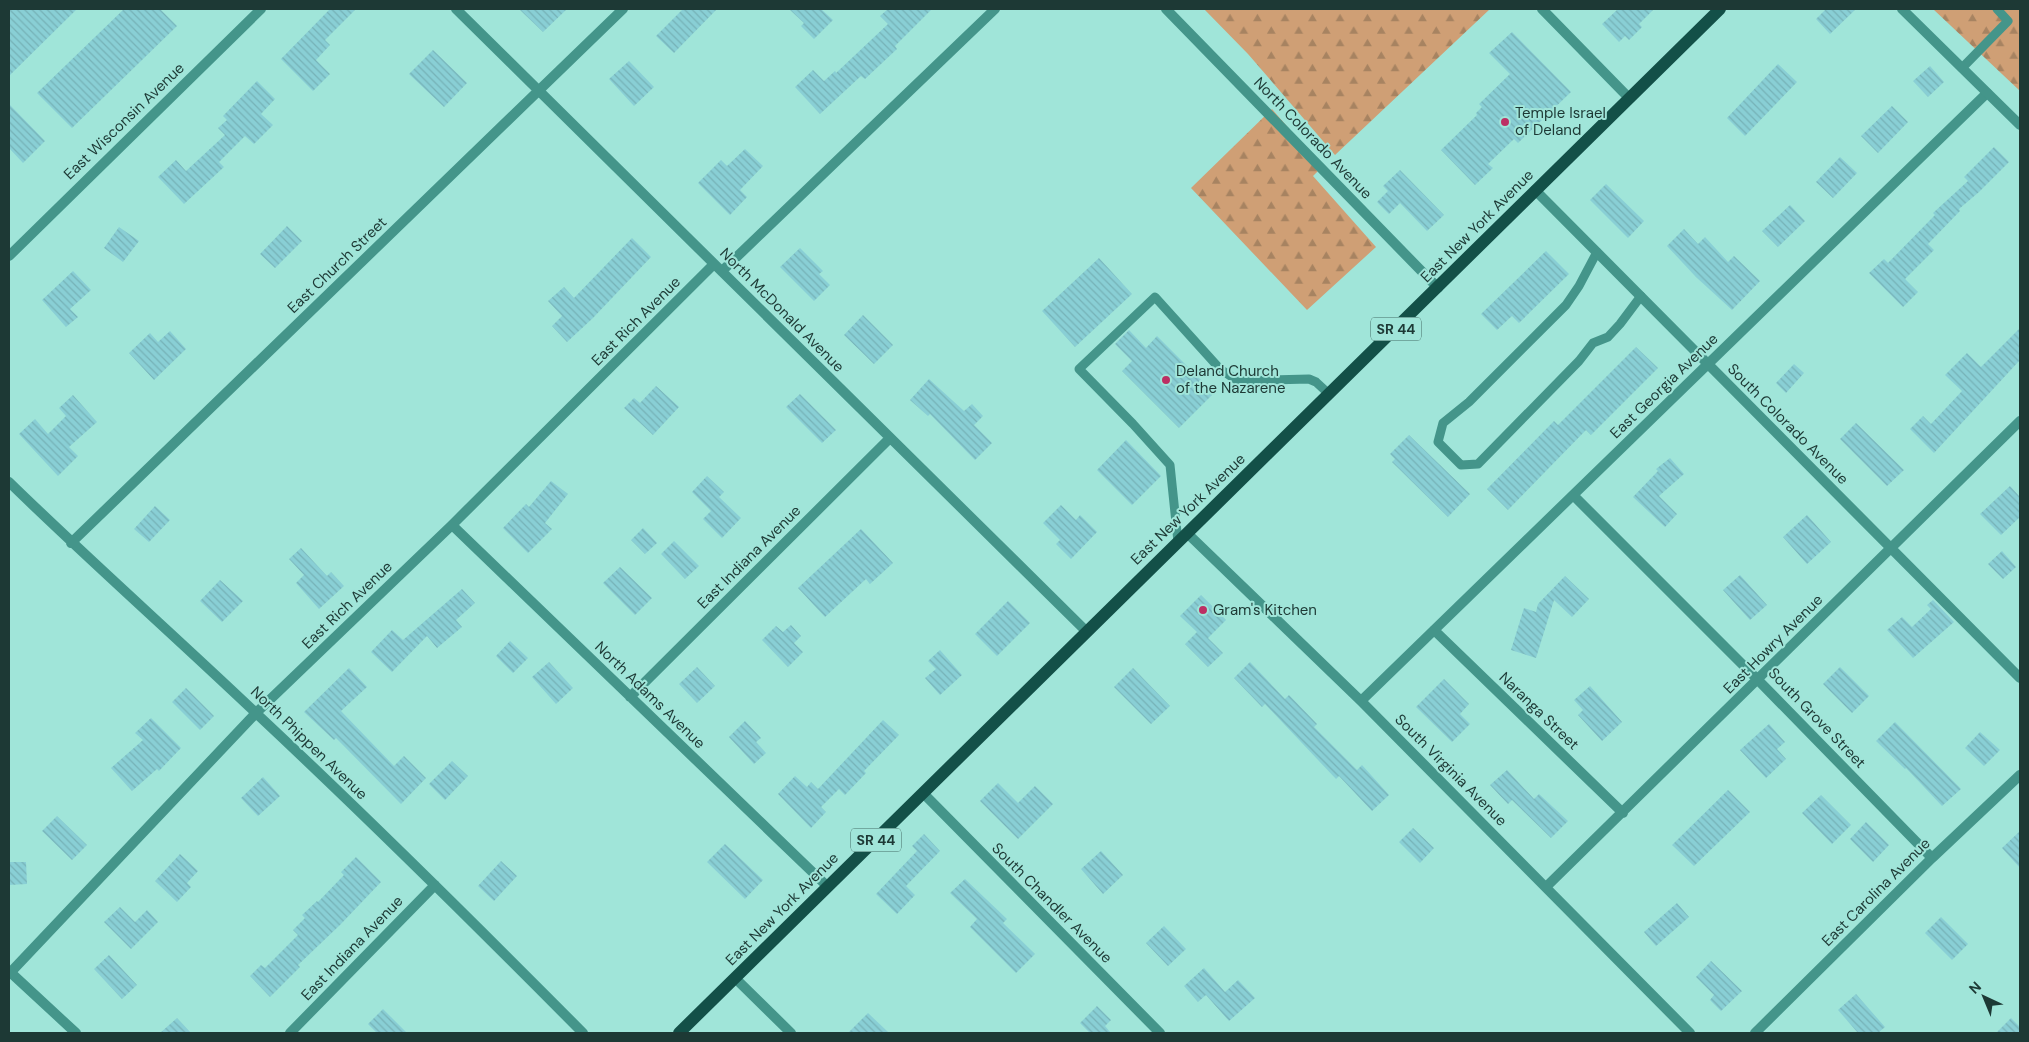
<svg xmlns="http://www.w3.org/2000/svg" width="2029" height="1042" viewBox="0 0 2029 1042" font-family="'DM Sans',sans-serif">
<style>
.forest{fill:url(#forest-firs)}
.building{fill:url(#building-back-hatch)}
.lines{fill:none;stroke-linecap:round;stroke-linejoin:round}
.service{stroke:#44958a;stroke-width:9}
.minor{stroke:#44958a;stroke-width:10}
.tertiary{stroke:#44958a;stroke-width:10}
.primary{stroke:#135048;stroke-width:12}
.poi-dot{fill:#bc2f64;stroke:#a0e5d9;stroke-width:2}
.labels{text-anchor:middle;dominant-baseline:central;stroke-width:4;stroke-linejoin:round;paint-order:stroke}
.shield{fill:#a0e5d9;stroke:#446d66;stroke-width:1}
.shield-label{font-size:14px;font-weight:bold;fill:#1d3935}
.poi-label{font-size:15px;fill:#1d3935;stroke:#a0e5d9;text-anchor:start}
.street-label{font-size:15px;fill:#1d3935;stroke:#a0e5d9}
</style>
<defs>
<pattern id="forest-firs" width="22" height="20" patternUnits="userSpaceOnUse" patternTransform="scale(1.25)"><rect width="22" height="20" fill="#cf9f75"/><path d="M5 1l3.5 6h-7zM16 11l3.5 6h-7z" fill="#a78361"/></pattern>
<pattern id="building-back-hatch" width="6" height="6" patternUnits="userSpaceOnUse" patternTransform="scale(1.25)"><rect width="6" height="6" fill="#89cfd5"/><path d="M-1 5l2 2M0 0l6 6M5-1l2 2" fill="none" stroke="#76b2b7"/></pattern>
</defs>
<rect width="100%" height="100%" fill="#a0e5d9"/>
<path class="forest" d="M1204,9H1490L1335,155L1248,54Z
M1933,9H2020V91Z
M1272,109L1322,167L1313,176L1376,247L1307,310L1191,188Z"/>
<path class="building" d="M9,9H77L9,76Z
M124,9H160L177,26L72,128L37,93Z
M330,9H356L325,40L330,45L316,60L330,74L313,91L281,59Z
M519,9H567L543,32Z
M683,9H717L674,53L656,36Z
M789,9H821L833,20L814,39L801,26L804,23Z
M888,9H932L895,46L897,49L865,79L861,76L820,114L795,87L813,70L824,81L835,71L836,73L888,24L880,16Z
M1618,9H1654L1639,24L1642,27L1629,40L1625,36L1619,42L1602,24Z
M1826,9H1856L1830,34L1816,19Z
M1512,32L1571,92L1518,143L1514,139L1488,164L1493,168L1475,185L1441,150L1477,115L1476,113L1482,107L1479,104L1510,74L1489,53Z
M433,50L467,83L444,107L409,74Z
M629,61L654,87L634,106L609,79Z
M1778,64L1797,82L1745,136L1727,118Z
M1930,66L1944,82L1928,97L1913,81Z
M257,81L275,99L261,114L273,125L254,144L245,136L219,162L224,167L184,204L158,177L176,160L186,171L225,135L218,128L227,120L223,116Z
M9,104L45,141L23,163L9,148Z
M1892,106L1908,122L1878,153L1861,136Z
M1994,147L2009,162L1979,192L1959,209L1960,211L1928,244L1934,250L1905,279L1918,292L1903,307L1869,273L1884,259L1888,263L1935,215L1933,213L1968,181L1964,177Z
M745,149L763,166L740,190L747,197L730,215L698,183L721,160L727,166Z
M1840,157L1857,173L1833,198L1816,182Z
M1400,170L1444,215L1427,231L1400,203L1389,214L1377,202L1388,191L1383,186Z
M1606,184L1644,221L1628,238L1590,200Z
M1790,205L1805,221L1778,247L1762,231Z
M287,226L302,241L275,268L260,254Z
M119,227L139,241L123,262L104,248Z
M1684,229L1698,244L1705,237L1728,262L1734,256L1760,281L1732,310L1696,277L1667,246Z
M632,238L651,257L593,318L567,342L552,326L562,316L548,301L564,287L574,298Z
M800,248L823,271L819,274L830,285L814,301L780,267Z
M1546,251L1569,274L1519,323L1512,316L1497,330L1481,314Z
M1099,258L1132,294L1075,347L1042,311Z
M73,271L91,290L70,309L78,317L66,327L42,300Z
M863,315L893,345L874,364L844,335Z
M2020,328V360L1934,453L1910,429L1923,416L1931,424L1962,391L1945,375L1967,353L1981,367Z
M1129,330L1146,348L1157,336L1214,393L1179,428L1122,371L1132,361L1115,344Z
M170,331L186,349L154,380L129,353L150,333L158,342Z
M1636,347L1658,368L1591,435L1586,430L1508,510L1487,489L1554,421L1558,425Z
M1794,364L1804,373L1786,393L1776,383Z
M929,379L964,411L972,404L983,416L974,425L992,443L975,460L930,414L928,416L910,400Z
M656,386L679,407L653,435L624,408L634,398L640,403Z
M800,394L836,430L822,443L786,407Z
M73,395L97,422L69,447L78,456L58,476L19,434L35,419L48,434L66,416L59,408Z
M1856,423L1904,470L1887,486L1840,439Z
M1409,435L1470,494L1448,517L1392,462L1395,459L1390,454Z
M1126,440L1161,476L1132,505L1097,470Z
M1670,458L1684,474L1659,496L1677,514L1665,527L1633,497L1658,471L1656,469Z
M707,476L724,492L719,497L741,518L722,538L703,519L711,511L692,492Z
M551,481L568,494L545,523L552,529L528,553L503,528L526,504L529,507Z
M2010,486L2020,497V517L2001,535L1980,514Z
M1061,505L1076,520L1080,515L1097,532L1071,559L1056,544L1060,540L1043,523Z
M155,506L170,520L149,542L134,529Z
M1807,515L1831,542L1807,564L1783,537Z
M643,528L657,543L645,554L631,540Z
M861,529L893,563L870,584L866,579L825,617L798,588Z
M674,541L699,566L685,579L661,554Z
M301,548L327,576L331,572L344,586L319,609L296,583L304,575L289,559Z
M2002,551L2016,567L2003,579L1988,564Z
M620,567L652,598L635,615L603,583Z
M1740,575L1767,605L1750,620L1723,590Z
M1565,576L1589,599L1572,617L1554,600L1536,658L1511,650L1524,608L1536,612L1538,604Z
M220,580L243,601L222,622L200,601Z
M462,589L475,603L456,620L462,627L437,648L427,636L392,672L371,652L392,630L403,640Z
M1201,595L1226,620L1208,638L1223,653L1208,667L1185,644L1197,632L1180,616Z
M1933,600L1954,622L1913,658L1887,630L1902,617L1912,627L1931,609L1927,605Z
M1008,601L1030,623L997,656L975,634Z
M791,625L801,636L794,643L803,652L788,667L762,640L776,626L783,632Z
M510,641L528,658L513,673L496,656Z
M940,650L962,675L940,695L925,678L936,669L928,661Z
M549,662L573,688L556,704L532,677Z
M1250,662L1285,699L1289,695L1317,724L1314,727L1357,770L1362,765L1389,795L1372,811L1339,776L1336,779L1265,704L1262,707L1234,678Z
M697,667L715,686L697,703L679,684Z
M1840,667L1869,696L1852,713L1823,684Z
M349,668L367,687L341,711L394,766L404,756L426,778L401,804L336,738L334,740L304,712Z
M1133,668L1170,706L1151,724L1114,687Z
M1444,679L1469,704L1460,714L1470,724L1452,742L1416,707Z
M1590,686L1622,722L1602,741L1578,715L1583,710L1574,700Z
M186,688L214,716L200,730L172,702Z
M151,718L181,748L159,771L157,769L132,791L111,768L143,740L135,733Z
M883,720L899,735L864,771L866,773L845,795L839,789L821,807L826,812L811,828L778,794L795,776L807,787L811,782L818,789Z
M745,721L761,738L756,742L766,753L754,764L729,737Z
M1895,722L1961,789L1942,806L1906,768L1905,769L1876,741Z
M1769,724L1785,742L1777,749L1786,759L1766,778L1740,750Z
M1980,732L2000,750L1984,766L1965,748Z
M452,761L468,776L445,800L429,784Z
M1507,770L1534,799L1539,794L1568,821L1551,838L1512,800L1508,804L1490,785Z
M263,777L280,796L258,816L241,798Z
M998,783L1018,803L1035,786L1053,804L1018,839L980,801Z
M1728,790L1750,812L1694,866L1672,845Z
M1821,795L1851,825L1832,844L1802,813Z
M57,816L87,845L72,860L42,831Z
M1866,822L1889,845L1873,862L1850,839Z
M1413,828L1434,848L1420,863L1399,842Z
M2020,831V868L2002,848Z
M924,834L940,851L906,886L915,895L897,914L876,894L917,851L912,846Z
M725,844L763,880L745,899L707,862Z
M1101,851L1123,875L1103,894L1081,869Z
M180,854L198,871L187,883L191,887L177,902L155,881Z
M356,857L381,882L340,925L298,965L300,967L270,997L250,976L261,965L265,968L298,935L293,930L305,918L302,915L317,901L318,902L344,875L341,872Z
M501,861L517,876L494,901L478,886Z
M9,862H26L27,884L9,885Z
M965,879L1007,919L1003,923L1035,954L1016,973L970,927L977,919L950,893Z
M1677,903L1689,917L1656,946L1644,932Z
M120,907L135,922L147,910L158,922L131,949L104,922Z
M1941,917L1968,944L1952,960L1925,933Z
M1164,926L1186,949L1168,966L1146,943Z
M109,955L137,985L122,999L94,969Z
M1711,961L1742,991L1721,1011L1710,1000L1714,995L1696,977Z
M1204,968L1225,992L1238,980L1255,998L1229,1021L1206,995L1198,1002L1184,986Z
M1856,994L1885,1027L1878,1033H1858L1838,1010Z
M1097,1006L1111,1020L1105,1026L1111,1033H1090L1080,1023Z
M383,1009L407,1033H377L368,1024Z
M868,1013L889,1033H848Z
M177,1018L191,1033H160Z
M2011,1018L2020,1027V1033H1996Z"/>
<g class="lines">
<path class="service" d="M1962,68L2008,21L1997,9
M1597,252L1579,286L1566,305L1469,402L1443,423L1438,442L1461,465L1478,464L1579,361L1593,343L1608,337L1620,324L1641,296
M1178,542L1170,465L1133,424L1079,369L1155,297L1220,369L1238,381L1309,379L1316,382L1329,394"/>
<path class="minor" d="M456,9L1087,632
M1166,9L1438,288
M1542,9L1629,98
M1535,190L2020,678
M722,271L995,9
M9,482C90,561 175,636 257,714C368,818 476,925 583,1033
M1573,495L1758,680L1932,858
M452,525L828,887
M1187,533L1361,701L1690,1033
M71,543L623,9
M1434,630L1623,813
M630,697L890,438
M1361,701L1987,93
M923,793L1160,1033
M1546,887L2020,421
M9,974L256,713L452,525L714,264
M735,978L791,1033
M290,1033L435,885
M1755,1033L1932,858L2020,775"/>
<path class="tertiary" d="M1902,9L2020,125
M9,256L261,9
M9,971L76,1033"/>
<path class="primary" d="M679,1033L1720,9"/>
</g>
<g class="poi-dot">
<circle cx="1505" cy="122" r="5"/>
<circle cx="1166" cy="380" r="5"/>
<circle cx="1203" cy="610" r="5"/>
</g>
<g class="labels">
<g class="shield">
<rect x="1371" y="317.5" width="50" height="23" rx="4"/>
<rect x="851" y="828.5" width="50" height="23" rx="4"/>
</g>
<g class="shield-label">
<text x="1396" y="329">SR 44</text>
<text x="876" y="840">SR 44</text>
</g>
<g class="poi-label">
<text x="1515" y="113">Temple Israel<tspan x="1515" dy="17">of Deland</tspan></text>
<text x="1176" y="371">Deland Church<tspan x="1176" dy="17">of the Nazarene</tspan></text>
<text x="1213" y="610">Gram's Kitchen</text>
</g>
<g class="street-label">
<text transform="translate(124 121) rotate(-44)">East Wisconsin Avenue</text>
<text transform="translate(1313 138) rotate(46)">North Colorado Avenue</text>
<text transform="translate(1477 226) rotate(-45)">East New York Avenue</text>
<text transform="translate(337 265) rotate(-44)">East Church Street</text>
<text transform="translate(782 310) rotate(45)">North McDonald Avenue</text>
<text transform="translate(636 321) rotate(-45)">East Rich Avenue</text>
<text transform="translate(1664 386) rotate(-44)">East Georgia Avenue</text>
<text transform="translate(1788 424) rotate(45)">South Colorado Avenue</text>
<text transform="translate(1188 509) rotate(-44)">East New York Avenue</text>
<text transform="translate(749 557) rotate(-45)">East Indiana Avenue</text>
<text transform="translate(347 605) rotate(-44)">East Rich Avenue</text>
<text transform="translate(1773 644) rotate(-45)">East Howry Avenue</text>
<text transform="translate(650 695) rotate(44)">North Adams Avenue</text>
<text transform="translate(1539 711) rotate(44)">Naranga Street</text>
<text transform="translate(1817 718) rotate(46)">South Grove Street</text>
<text transform="translate(309 743) rotate(44)">North Phippen Avenue</text>
<text transform="translate(1451 770) rotate(45)">South Virginia Avenue</text>
<text transform="translate(1876 892) rotate(-45)">East Carolina Avenue</text>
<text transform="translate(1052 903) rotate(45)">South Chandler Avenue</text>
<text transform="translate(782 909) rotate(-45)">East New York Avenue</text>
<text transform="translate(352 948) rotate(-46)">East Indiana Avenue</text>
</g>
</g>
<rect width="2029" height="1042" fill="none" stroke="#1d3935" stroke-width="20"/>
<g transform="translate(1984 997) rotate(316)" stroke="#a0e5d9" stroke-width="4" paint-order="stroke">
<path d="M0-4L9 19L0 12L-9 19Z" fill="#1d3935"/>
<text y="-8" font-size="14" font-weight="bold" text-anchor="middle" fill="#1d3935">N</text>
</g>
</svg>
